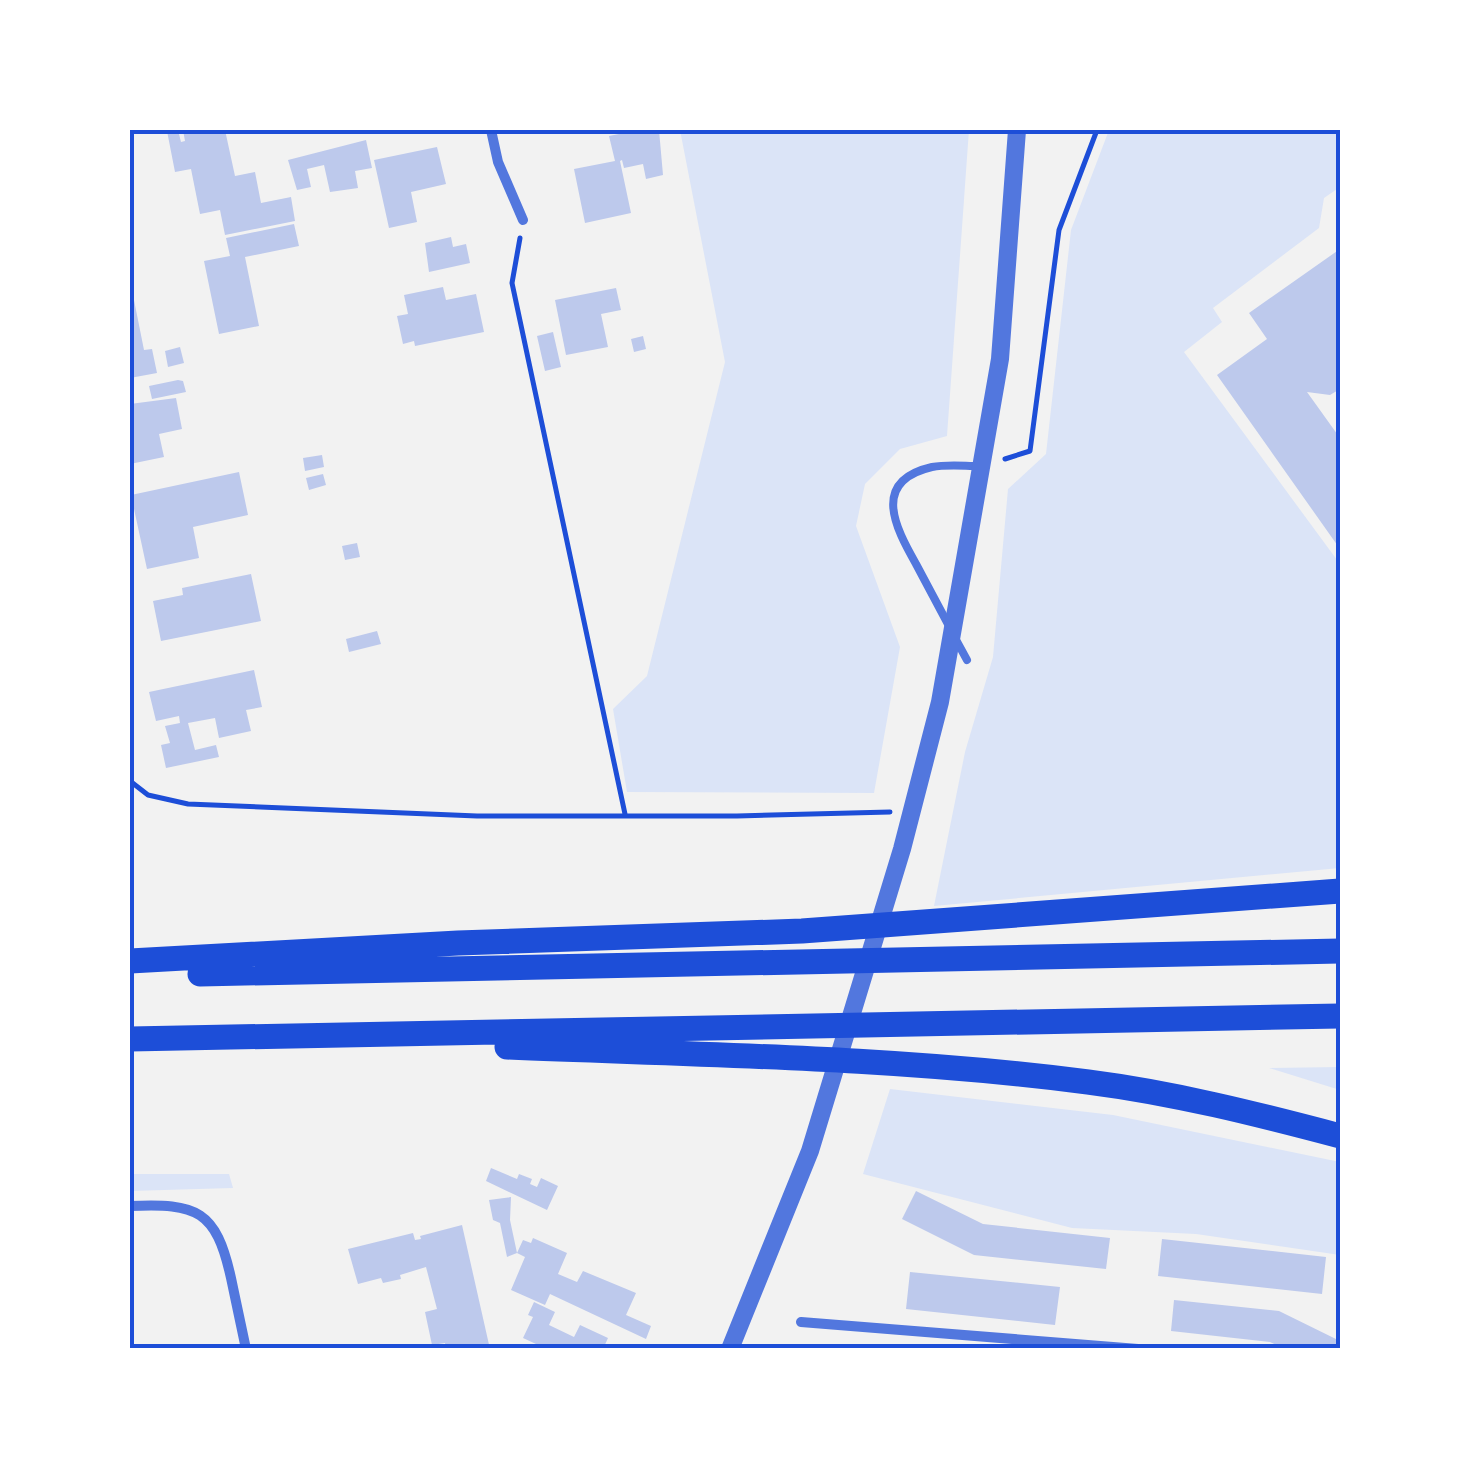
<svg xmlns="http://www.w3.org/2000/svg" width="1470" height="1479" viewBox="0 0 1470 1479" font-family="'Crimson Pro',serif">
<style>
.green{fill:#dbe4f7}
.building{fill:#bdc9ec}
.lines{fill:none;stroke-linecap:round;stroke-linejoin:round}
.path{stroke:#1d4ed8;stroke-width:5}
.service{stroke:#5277de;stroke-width:8}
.minor{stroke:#5277de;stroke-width:10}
.tertiary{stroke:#5277de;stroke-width:18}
.motorway{stroke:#1d4ed8;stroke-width:25}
.neatline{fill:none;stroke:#1d4ed8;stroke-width:4}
</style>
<rect width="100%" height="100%" fill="#f2f2f2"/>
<path class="green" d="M680,130H969L947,436L900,449L865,484L856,526L900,647L874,793L627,792L613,709L647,676L725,362Z
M1109,130H1340V187L1324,198L1319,228L1213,308L1222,322L1184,352L1340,564V868L934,906L965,752L993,657L1008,489L1046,454L1071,230Z
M1340,1067V1090L1269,1068Z
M890,1089L1113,1115L1340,1162V1255L1196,1234L1072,1228L863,1174Z
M130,1174H229L233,1188L130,1191Z"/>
<path class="building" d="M178,130L181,142L185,141L183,130H225L235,176L255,172L261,203L291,197L295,221L225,235L220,210L200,214L191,169L175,172L167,131Z
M639,130H659L663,175L646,179L643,164L624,168L622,160L620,161L631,213L585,223L574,169L615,161L609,136Z
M366,140L372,168L355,171L358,188L330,192L324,165L307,169L311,187L297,190L288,160Z
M437,147L446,184L411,192L417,222L389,228L374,160Z
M294,224L299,246L245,257L259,326L219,334L204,261L230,256L226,238Z
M451,237L453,247L466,244L470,263L429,272L425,243Z
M1340,249V389L1330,395L1307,392L1340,438V549L1217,375L1267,339L1249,313Z
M443,287L446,300L476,294L484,332L415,346L414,341L403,344L397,316L408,314L404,295Z
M616,288L621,310L601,314L608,347L566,355L555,300Z
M132,290L144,350L152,349L157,373L130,378Z
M553,332L561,367L545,371L537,336Z
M643,336L646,349L634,352L631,339Z
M180,347L184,363L168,367L165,351Z
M178,380L183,381L186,392L152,399L149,386Z
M176,398L182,429L159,434L164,457L130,464V404Z
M322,455L324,467L305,471L303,458Z
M239,472L248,515L193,527L199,558L147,569L131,495Z
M323,474L326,485L309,490L306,478Z
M357,543L360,557L345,560L342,546Z
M251,574L261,621L161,641L153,601L183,595L182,588Z
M377,631L381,644L349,652L346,639Z
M254,670L262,707L246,710L251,731L219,738L215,718L188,723L195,750L216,745L219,757L166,768L161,745L170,743L165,726L180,723L179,716L156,721L149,692Z
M491,1168L517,1179L519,1174L532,1179L530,1184L537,1187L541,1178L558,1186L547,1210L486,1181Z
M916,1191L983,1224L1110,1238L1106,1269L974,1255L902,1219Z
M511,1197L510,1220L517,1253L523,1240L531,1243L533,1238L567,1253L558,1274L577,1282L583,1271L636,1293L626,1315L651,1326L646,1339L550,1294L545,1305L511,1290L525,1257L517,1253L507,1257L500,1223L493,1220L489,1200Z
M462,1225L490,1349H446L445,1343L432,1345L425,1312L437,1309L426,1267L400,1275L401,1279L383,1283L381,1278L358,1284L348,1249L413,1233L415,1240L421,1239L420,1236Z
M1162,1239L1326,1257L1322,1294L1158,1276Z
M910,1272L1060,1287L1055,1325L906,1309Z
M1174,1300L1279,1311L1340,1341V1349H1285L1270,1342L1171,1331Z
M534,1302L555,1312L549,1325L574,1337L580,1325L608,1338L603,1349H534L536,1344L523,1338L533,1317L528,1315Z"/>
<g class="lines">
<path class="path" d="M520,238L512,283L625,814
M1005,459L1030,451L1059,230L1097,130
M130,781L148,795L188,804L477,816H737L890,812"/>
<path class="service" d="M949,626C938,605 927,585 916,564C895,527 871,481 932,467C947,464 964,466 979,466
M955,638L967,660"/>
<path class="minor" d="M491,130L498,162L523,220
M130,1206C197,1203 216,1210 231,1278C236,1302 241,1325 246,1349
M801,1322L1138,1349"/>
<path class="tertiary" d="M730,1349L810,1151L902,849L940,702L1000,359L1017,130"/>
<path class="motorway" d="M130,961L458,943L802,931L1340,891
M200,974L1340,951
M130,1039L1340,1016
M507,1047C701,1055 896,1057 1088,1082C1174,1093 1257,1114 1340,1136"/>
</g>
<rect width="1470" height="1479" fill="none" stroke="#ffffff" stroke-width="265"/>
<rect x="132" y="132" width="1206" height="1214" class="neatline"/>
</svg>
